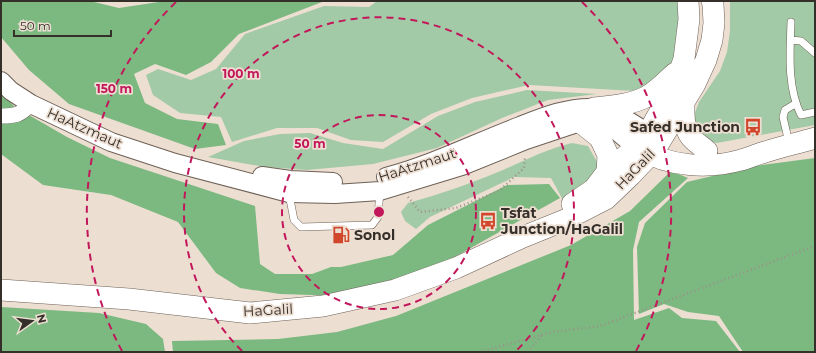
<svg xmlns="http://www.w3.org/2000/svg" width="816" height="353" viewBox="0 0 816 353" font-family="Montserrat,sans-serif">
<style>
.green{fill:#a3caa6}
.forest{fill:#7bb981}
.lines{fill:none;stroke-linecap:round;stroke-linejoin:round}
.service-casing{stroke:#6e6156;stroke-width:8}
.minor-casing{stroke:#6e6156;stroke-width:16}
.tertiary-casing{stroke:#6e6156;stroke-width:20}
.secondary-casing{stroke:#6e6156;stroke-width:22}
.path{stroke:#9c9188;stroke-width:2.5;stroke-dasharray:1 3;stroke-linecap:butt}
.service{stroke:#fff;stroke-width:7}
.minor{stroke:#fff;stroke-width:15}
.tertiary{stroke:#fff;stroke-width:18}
.secondary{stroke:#fff;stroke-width:21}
.ring{fill:none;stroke:#c2185b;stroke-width:2;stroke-dasharray:7 5}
.labels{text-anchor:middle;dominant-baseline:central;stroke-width:3.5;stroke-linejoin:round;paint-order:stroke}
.poi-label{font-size:14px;font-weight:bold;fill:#352f2a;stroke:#edded2;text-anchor:start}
.street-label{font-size:14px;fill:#352f2a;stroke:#edded2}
.centre{fill:#c2185b;stroke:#edded2;stroke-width:2}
.ring-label{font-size:12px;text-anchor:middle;font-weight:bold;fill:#c2185b;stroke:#edded2;stroke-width:3.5;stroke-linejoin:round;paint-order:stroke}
</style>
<rect width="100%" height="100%" fill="#edded2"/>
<path class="green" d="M377,1H686L677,66L661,82L635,91L529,85L472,98L431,114L383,142L351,140L317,128H277L232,142L221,117L180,113L153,95L146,75L158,69L191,80L216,69L245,34L324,6L369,7Z
M730,1H815V125L717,143L710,142L696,128L694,115L699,102L720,71L727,52L730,31Z
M527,90L597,94L548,100L502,118L437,148L373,164L307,170L265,167L208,157L244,141L280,134L310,133L343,143L383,149L438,116L475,102Z
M572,143L588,146L596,160L600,175L565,204L551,178L514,177L430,217L416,229L405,221L401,212L408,203C438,195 469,184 498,172C522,162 546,149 572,143Z"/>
<path class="forest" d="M1,1H90L119,8L165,1H369L368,2H322L239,34L211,62L186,75L155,64L134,74L145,103L177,119L218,124L226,145L195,149L69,104L29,70L1,37Z
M1,93L15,107L67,137L110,158L255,206L260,264L275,274H312L331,267H341L393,255L428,225L507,185L549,184L560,198L460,254L410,279L345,296L280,294L240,288L216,273L178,222L111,195L43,185L1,154Z
M815,158V352H743L719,316L688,312L664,304L639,314L637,247L645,223L687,182L754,166Z
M671,171L688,178L639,222L633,250L634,320L669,308L682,318L716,321L740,352H173L172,341L278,339L337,332L396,316L571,245L630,211Z
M1,307L99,313L146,324L163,339L165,352H1Z"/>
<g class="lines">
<g class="service-casing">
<path id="service" d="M791,22C790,53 787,87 801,115L815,112
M791,40L801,41L815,53
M789,143L783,117L785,110L795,104
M289,194L294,220L301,227L372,225L378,217L380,190"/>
</g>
<g class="minor-casing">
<path id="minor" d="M1,116C16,116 20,115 31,104"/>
</g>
<g class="tertiary-casing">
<path id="tertiary" d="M1,81L11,91L31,104L111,142L175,163L289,193L335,194L380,191L462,166L526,140L580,122L597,123L608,127L618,132L636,147
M262,176L290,180L333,182
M386,177C432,165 475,143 520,126C543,117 567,107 593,108C614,109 631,123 648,133"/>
</g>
<g class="secondary-casing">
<path id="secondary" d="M684,102C684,113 683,126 690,136C694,142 702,146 707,151
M594,108C611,106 630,105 646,97C657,91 666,81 675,73
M580,122L600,138L608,155L607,172
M640,149C669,167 709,169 741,160C749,158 757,154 765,152C781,147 798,143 815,138
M572,204L594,189L607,172L636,147L648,133L675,85L684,59L689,19L688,1
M1,290L129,299L250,313L323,306L395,290L456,268L523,237L565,220L606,199L631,175L650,155L659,143L695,84L706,60L712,40L714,23L713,4L712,1"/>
</g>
<path class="path" d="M408,197L420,212L456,208L499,191L524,168L525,157
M480,352L552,332L600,326L815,246
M528,352L542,335"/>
<use href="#service" class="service"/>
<use href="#minor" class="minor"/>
<use href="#tertiary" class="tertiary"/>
<use href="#secondary" class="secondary"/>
</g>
<g class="ring">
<circle cx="379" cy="212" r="97"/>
<path d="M242 351A195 195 0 1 1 516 351"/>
<path d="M122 351A292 292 0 0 1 176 2M582 2A292 292 0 0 1 636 351"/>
</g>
<defs>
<g id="bus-bare" transform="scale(1.38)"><path d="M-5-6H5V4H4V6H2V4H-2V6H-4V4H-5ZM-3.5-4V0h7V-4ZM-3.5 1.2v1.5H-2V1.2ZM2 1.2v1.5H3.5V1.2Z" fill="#d2472b" stroke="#edded2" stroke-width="2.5" paint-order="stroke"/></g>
<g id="fuel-bare" transform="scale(1.38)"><path d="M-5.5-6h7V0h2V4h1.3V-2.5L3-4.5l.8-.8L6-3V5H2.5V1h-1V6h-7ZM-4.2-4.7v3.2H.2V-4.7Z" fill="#d2472b" stroke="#edded2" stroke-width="2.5" paint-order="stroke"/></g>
</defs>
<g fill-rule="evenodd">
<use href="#bus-bare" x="753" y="127"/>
<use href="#bus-bare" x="488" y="221"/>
<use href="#fuel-bare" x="341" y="235"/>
</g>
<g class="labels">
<g class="poi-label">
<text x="740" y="127" text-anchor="end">Safed Junction</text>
<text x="501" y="213">Tsfat<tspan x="501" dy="16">Junction/HaGalil</tspan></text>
<text x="354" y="235">Sonol</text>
</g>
<g class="street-label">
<text transform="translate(85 128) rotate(24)">HaAtzmaut</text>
<text transform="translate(417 165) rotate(-18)">HaAtzmaut</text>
<text transform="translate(635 169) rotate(-46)">HaGalil</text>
<text transform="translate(268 310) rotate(-3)">HaGalil</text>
</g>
</g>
<circle cx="379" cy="212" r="6" class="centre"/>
<g class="ring-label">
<text x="241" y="78">100 m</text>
<text x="114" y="93">150 m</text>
<text x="310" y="148">50 m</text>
</g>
<rect width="816" height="353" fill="none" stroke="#352f2a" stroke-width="4"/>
<g transform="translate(32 321) rotate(76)" stroke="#edded2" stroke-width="3" paint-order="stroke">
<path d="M0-3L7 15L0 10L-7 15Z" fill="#352f2a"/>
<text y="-6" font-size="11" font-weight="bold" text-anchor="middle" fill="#352f2a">N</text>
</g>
<path d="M14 30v6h97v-6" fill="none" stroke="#352f2a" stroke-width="2"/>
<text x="20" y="30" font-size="12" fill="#352f2a" stroke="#edded2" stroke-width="3" paint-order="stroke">50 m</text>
</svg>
